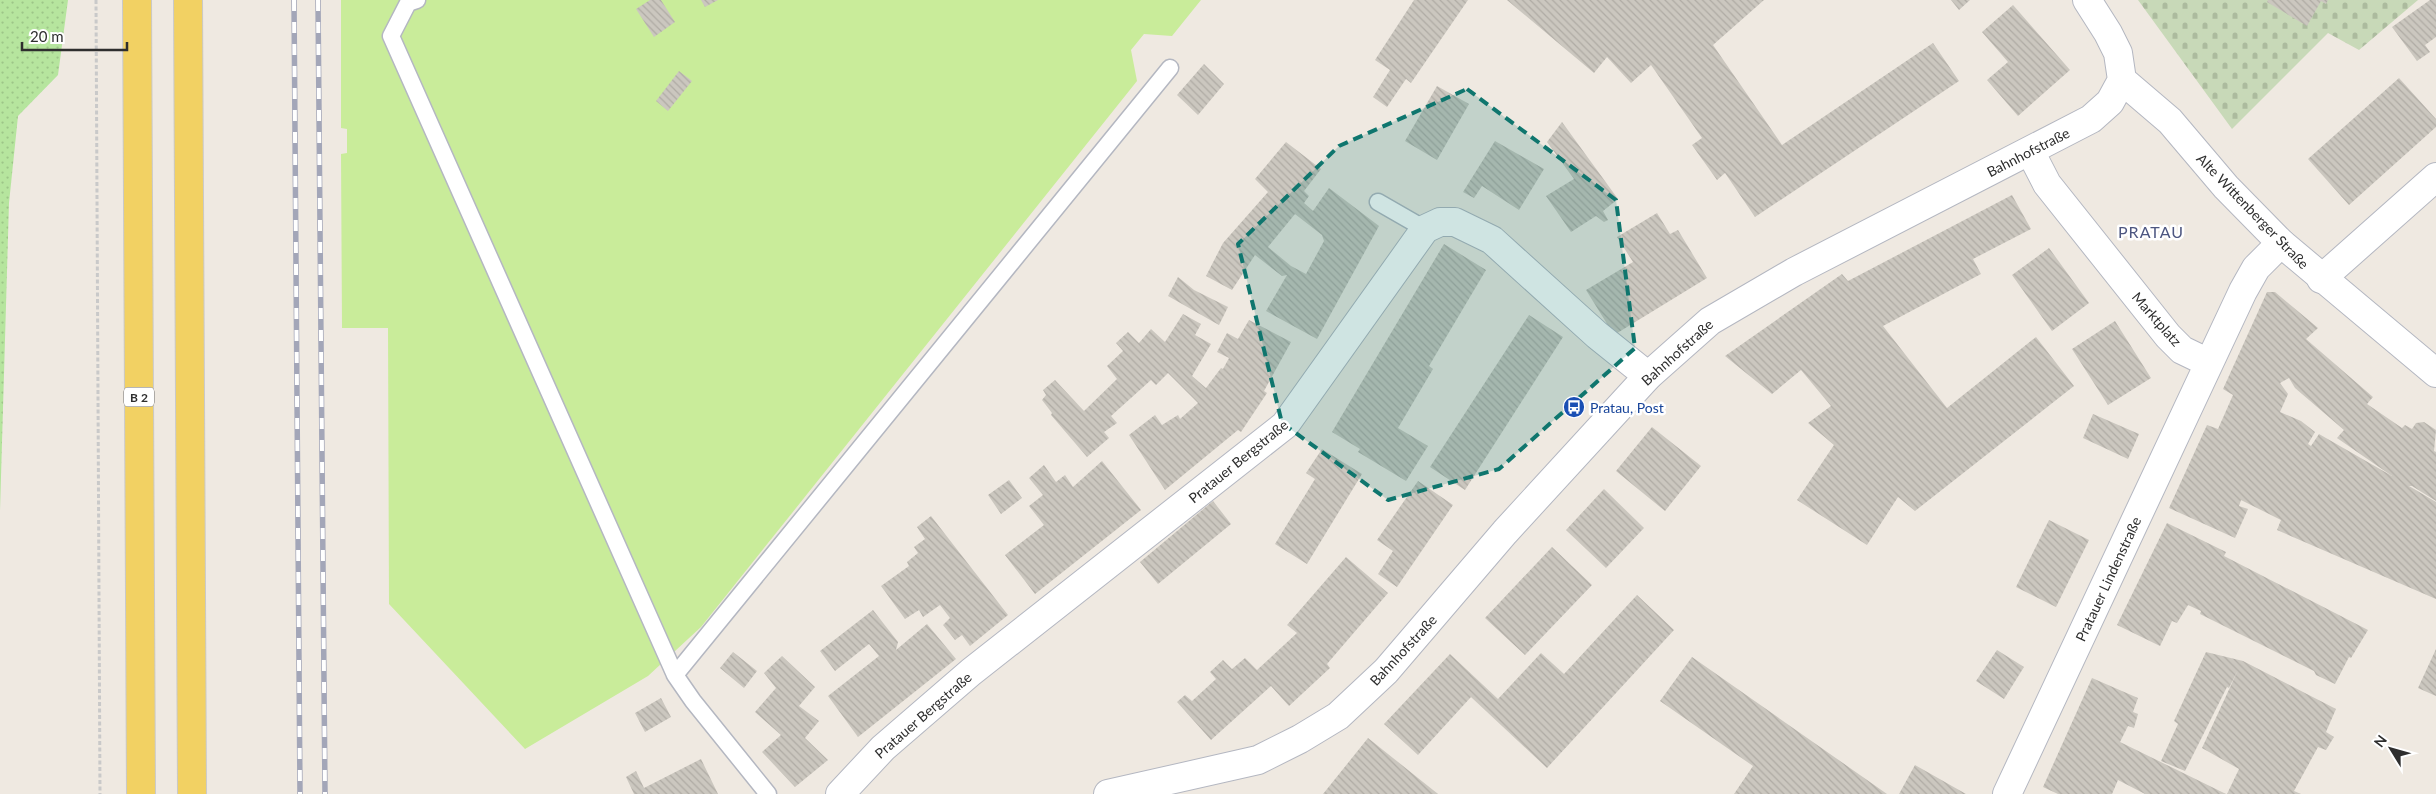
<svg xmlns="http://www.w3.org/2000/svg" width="2436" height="794" viewBox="0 0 2436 794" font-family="Lato,sans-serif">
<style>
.grass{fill:url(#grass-dots)}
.cemetery{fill:url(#cemetery-stones)}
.pitch{fill:#c9ec9a}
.building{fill:url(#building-back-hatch);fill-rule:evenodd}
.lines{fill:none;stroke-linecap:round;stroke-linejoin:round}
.lane-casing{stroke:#b4b7c1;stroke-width:19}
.street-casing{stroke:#b4b7c1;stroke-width:30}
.secondary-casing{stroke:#b4b7c1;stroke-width:30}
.primary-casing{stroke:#c9c9c9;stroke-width:30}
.path{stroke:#c9c9c9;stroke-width:3;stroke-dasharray:4 2.5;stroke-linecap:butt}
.lane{stroke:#fff;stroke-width:16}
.street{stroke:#fff;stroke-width:28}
.secondary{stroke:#fff;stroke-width:28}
.primary{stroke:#f2d163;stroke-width:28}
.rail-casing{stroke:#a3a6b8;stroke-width:5.5}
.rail{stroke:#fff;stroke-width:4;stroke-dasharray:11;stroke-linecap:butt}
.marked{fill:#0f766e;fill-opacity:0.2;stroke:#0f766e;stroke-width:4;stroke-dasharray:10 6;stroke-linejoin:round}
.labels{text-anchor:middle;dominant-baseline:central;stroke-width:5;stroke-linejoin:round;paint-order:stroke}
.shield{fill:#fff;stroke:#6d6d6d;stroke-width:1}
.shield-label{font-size:12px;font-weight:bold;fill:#2e2e2e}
.street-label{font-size:14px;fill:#2e2e2e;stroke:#fff}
.transit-label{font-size:14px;fill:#164399;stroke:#fff;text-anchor:start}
.quarter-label{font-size:16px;letter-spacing:1px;fill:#4d5680;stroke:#fff}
</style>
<defs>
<pattern id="grass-dots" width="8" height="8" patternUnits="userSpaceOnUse" patternTransform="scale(1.25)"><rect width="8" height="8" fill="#b6e59e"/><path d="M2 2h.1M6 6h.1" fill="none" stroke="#9dc588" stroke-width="1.8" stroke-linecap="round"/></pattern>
<pattern id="cemetery-stones" width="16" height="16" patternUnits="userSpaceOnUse" patternTransform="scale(1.25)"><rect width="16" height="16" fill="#c8d9b8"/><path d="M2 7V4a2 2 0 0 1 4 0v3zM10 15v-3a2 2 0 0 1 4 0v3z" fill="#acbb9e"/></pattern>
<pattern id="building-back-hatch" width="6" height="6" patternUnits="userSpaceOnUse" patternTransform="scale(1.25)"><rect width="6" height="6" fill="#cbc7bf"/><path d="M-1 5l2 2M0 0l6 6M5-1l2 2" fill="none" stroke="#afaba4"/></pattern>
</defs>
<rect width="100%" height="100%" fill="#efe9e1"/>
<path class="grass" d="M0,0H68L58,75L18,116L9,203L0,511Z"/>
<path class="cemetery" d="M2138,0H2418L2359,50L2328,33L2232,129Z"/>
<path class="pitch" d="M341,0H1201L1172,36L1144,34L1131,50L1137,81L701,627L648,676L525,749L389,604L388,328H342L341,154L347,153V129L341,128Z"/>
<path class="building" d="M650,0H661L675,22L654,37L636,9Z
M701,0H718L705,7Z
M1414,0H1468L1411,83L1406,79L1387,107L1373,97L1390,70L1375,60Z
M1507,0H1764L1713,45L1782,145L1933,43L1959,81L1755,217L1725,173L1717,180L1692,145L1702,138L1651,65L1631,83L1607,57L1594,73Z
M1951,0H1970L1959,10Z
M2268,0H2328L2326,4L2321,1L2307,26L2267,2Z
M2430,0H2436V37L2425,45L2430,52L2417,61L2392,27Z
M2013,5L2070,70L2018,116L1987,80L2008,62L1982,32Z
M1204,64L1224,84L1198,115L1177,95Z
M679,71L692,81L668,111L656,101Z
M2399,78L2436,119V127L2349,205L2308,159Z
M1437,86L1469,104L1437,160L1405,141Z
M1562,122L1618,199L1603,211L1608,220L1604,222L1596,216L1571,232L1546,196L1574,179L1547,142Z
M1495,141L1544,169L1519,210L1482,186L1474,198L1463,192Z
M1286,142L1321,169L1304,191L1309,196L1304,203L1313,211L1329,188L1379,226L1317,339L1266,311L1287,275L1282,276L1255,255L1232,290L1206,276L1223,243L1268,192L1255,179ZM1295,214L1322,235L1324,241L1306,274L1291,266L1268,247Z
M2012,195L2031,229L1973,259L1981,274L1883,326L1947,408L2036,337L2074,386L1915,511L1898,497L1867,545L1797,500L1834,445L1808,423L1831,406L1801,370L1772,394L1725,356L1842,274L1848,281Z
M1657,213L1670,234L1678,230L1707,278L1614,335L1586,290L1633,262L1617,237Z
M1444,244L1486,270L1429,366L1433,369L1398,428L1428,446L1406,481L1358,452L1360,449L1332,432Z
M2049,248L2089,303L2052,331L2012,275Z
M1178,277L1194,290L1228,307L1219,325L1168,296Z
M2267,292H2275L2318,328L2306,339L2373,397L2367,404L2402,428L2405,425L2412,429L2416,423L2424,422L2436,430L2434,451L2436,452V501L2412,486H2409L2436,502V599L2277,530L2281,520L2241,500L2239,506L2248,509L2235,538L2169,508L2207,425L2218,429L2233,395L2223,389ZM2289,378L2295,388L2344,430L2337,438L2392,476L2319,434L2311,446L2308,444L2315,432L2301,421L2280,412L2288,394L2280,383Z
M1183,314L1201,324L1195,335L1211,344L1192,376L1206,388L1221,368L1223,369L1229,358L1217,352L1227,333L1238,339L1249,320L1291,342L1264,391L1267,393L1241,432L1238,430L1165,490L1129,435L1155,415L1162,425L1178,415L1180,419L1198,403L1168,373L1156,385L1151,380L1111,416L1117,423L1104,432L1109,438L1087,457L1051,415L1052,413L1042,400L1046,395L1043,390L1055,380L1084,411L1117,379L1107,366L1123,351L1116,343L1128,332L1139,343L1151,329L1165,342Z
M1529,315L1563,337L1465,490L1430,467Z
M2115,321L2151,378L2108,405L2072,349Z
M2093,414L2139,434L2128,459L2083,438Z
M1652,427L1701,466L1665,511L1616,471Z
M1322,449L1362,474L1307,564L1275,544L1315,479L1306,473Z
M1102,461L1141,510L1035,594L1005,555L1044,525L1029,506L1043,495L1029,478L1044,465L1056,482L1065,475L1073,487Z
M1009,480L1022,498L1001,514L988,495Z
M1418,481L1453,505L1397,587L1378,574L1393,551L1377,540Z
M1604,489L1644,528L1606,568L1566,530Z
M1213,501L1231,524L1158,584L1140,562Z
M931,516L1008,615L970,646L962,635L955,640L943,625L950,618L940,605L923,617L919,610L905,619L881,586L909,566L907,562L918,553L914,547L925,539L917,527Z
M2049,520L2089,540L2056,607L2016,587Z
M2167,523L2226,552L2224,556L2368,630L2351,658L2349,657L2335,684L2316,675L2314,671L2200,614L2201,611L2188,605L2177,623L2172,621L2160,646L2117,625Z
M1552,547L1592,585L1525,655L1485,618Z
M1346,557L1388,593L1327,664L1330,668L1289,706L1271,686L1211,740L1177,702L1185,695L1192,701L1216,679L1210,672L1223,660L1232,669L1245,658L1257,670L1297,633L1287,625Z
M1637,595L1674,630L1547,768L1471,697L1418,755L1384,724L1450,654L1498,699L1541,653L1564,674Z
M873,610L898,642L896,650L927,624L956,659L858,737L828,696L879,656L869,644L835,671L820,651Z
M2436,649V696L2418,688Z
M1997,650L2024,667L2004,699L1976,681Z
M733,652L757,671L744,688L720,668Z
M2206,652L2243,661L2336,709L2326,732L2334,737L2326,750L2318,747L2294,791L2301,794H2227L2239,769L2202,748L2238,670L2229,688L2227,687L2185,771L2161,761L2178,724L2174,721Z
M782,656L815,687L799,706L819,721L805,738L828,760L795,787L762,752L781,735L755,712L776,688L764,673Z
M1692,657L1887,794H1734L1753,766L1660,701Z
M2092,678L2138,698L2133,712L2138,714L2134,728L2128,726L2120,742L2226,794H2145L2118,780L2112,794H2058L2043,787Z
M661,698L671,717L645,732L635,713Z
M1368,738L1438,794H1323Z
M701,759L718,794H634L626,777L636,771L644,788Z
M1915,765L1966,794H1899Z"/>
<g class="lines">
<g class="lane-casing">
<path id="lane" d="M417,0L408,3L391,36L675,675
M1378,202L1425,229
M768,794L693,701L675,675L1170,68"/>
</g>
<g class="street-casing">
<path id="street" d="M2030,151L2047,184L2168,336L2182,350L2209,363
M2321,279L2436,177
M840,794L883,748L971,672L1285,425L1425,229L1440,222H1455L1492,240L1597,335L1648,376
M2007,794L2243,291L2256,268L2281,243"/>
</g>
<g class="secondary-casing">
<path id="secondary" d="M2087,0L2108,33L2118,53L2122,80L2170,121L2226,187L2281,243L2436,373
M1108,794L1258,760L1300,739L1338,716L1386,671L1505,532L1648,376L1710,321L1794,272L2091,119L2110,102L2122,80"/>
</g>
<g class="primary-casing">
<path id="primary" d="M137,0L141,794
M188,0L192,794"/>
</g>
<path class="path" d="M96,0L100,794"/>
<use href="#lane" class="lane"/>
<use href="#street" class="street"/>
<use href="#secondary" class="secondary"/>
<use href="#primary" class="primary"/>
<g class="rail-casing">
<path id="rail" d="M294,0L300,794
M318,0L325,794"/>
</g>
<use href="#rail" class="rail"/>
</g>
<path class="marked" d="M1467,89L1616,200L1635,348L1499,469L1388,500L1282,423L1238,244L1339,146Z"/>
<defs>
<g id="bus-disc" transform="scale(1.125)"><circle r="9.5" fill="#1a4fb4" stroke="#fff"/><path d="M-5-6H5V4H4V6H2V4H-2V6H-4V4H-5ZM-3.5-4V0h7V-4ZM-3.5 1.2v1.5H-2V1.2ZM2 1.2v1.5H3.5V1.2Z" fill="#fff"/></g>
</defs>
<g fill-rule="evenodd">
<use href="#bus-disc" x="1574" y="407"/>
</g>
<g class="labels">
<rect class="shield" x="124" y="387.5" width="30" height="19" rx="4"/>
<g class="shield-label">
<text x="139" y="397">B 2</text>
</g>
<g class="street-label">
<text transform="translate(2028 152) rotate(-27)">Bahnhofstraße</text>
<text transform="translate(2253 211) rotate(46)">Alte Wittenberger Straße</text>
<text transform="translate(2157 319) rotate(49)">Marktplatz</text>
<text transform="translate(1677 352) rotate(-42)">Bahnhofstraße</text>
<text transform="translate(1238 461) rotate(-39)">Pratauer Bergstraße</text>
<text transform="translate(2108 579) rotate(-65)">Pratauer Lindenstraße</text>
<text transform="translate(1403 650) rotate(-47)">Bahnhofstraße</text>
<text transform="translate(923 715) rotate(-41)">Pratauer Bergstraße</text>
</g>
<g class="transit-label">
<text x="1590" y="407">Pratau, Post</text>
</g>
<g class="quarter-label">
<text x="2151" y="231">PRATAU</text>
</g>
</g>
<g transform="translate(2391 749) rotate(307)" stroke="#ffffff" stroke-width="4" paint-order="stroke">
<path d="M0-4L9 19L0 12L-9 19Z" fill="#2e2e2e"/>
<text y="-8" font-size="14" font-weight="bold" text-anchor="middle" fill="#2e2e2e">N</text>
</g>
<path d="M22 42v8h105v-8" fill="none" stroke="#2e2e2e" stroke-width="2.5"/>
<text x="30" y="42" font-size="15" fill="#2e2e2e" stroke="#ffffff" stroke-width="4" paint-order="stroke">20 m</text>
</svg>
